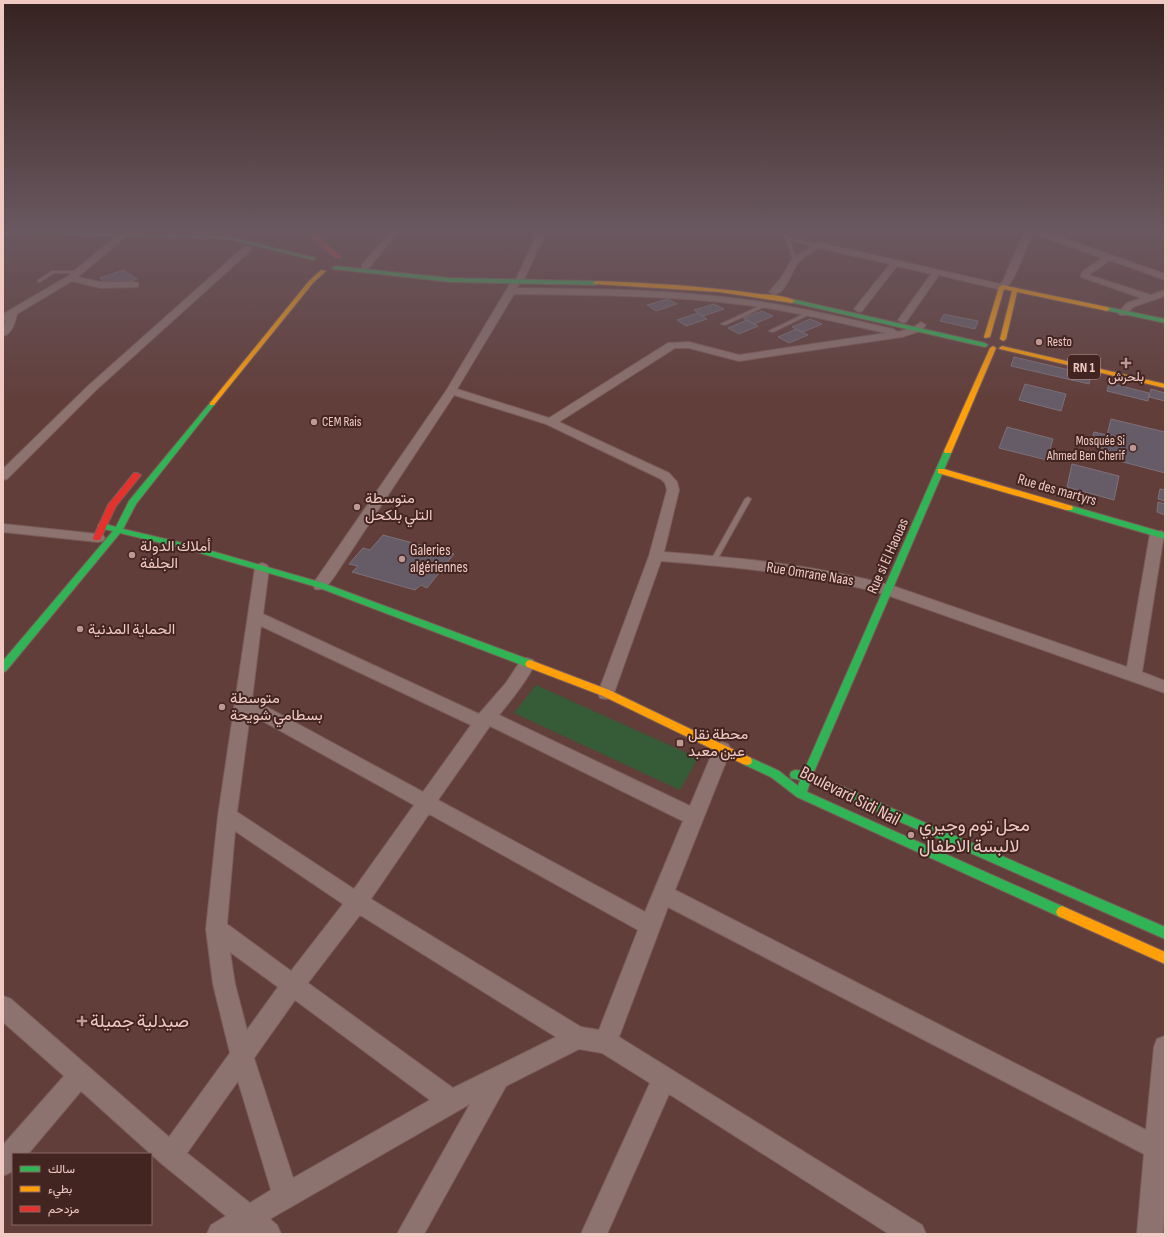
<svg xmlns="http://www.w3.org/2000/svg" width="1168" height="1237" viewBox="0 0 1168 1237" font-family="'Sofia Sans Condensed',Vazirmatn,sans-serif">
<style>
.green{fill:#355b37}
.building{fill:#665c67;stroke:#7c717a}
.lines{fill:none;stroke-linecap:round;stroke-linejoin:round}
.lane-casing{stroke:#7b5c58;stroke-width:2}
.street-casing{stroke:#7b5c58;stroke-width:2}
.fast-casing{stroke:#7b5c58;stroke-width:2}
.slow-casing{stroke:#7b5c58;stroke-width:2}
.jam-casing{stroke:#7b5c58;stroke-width:2}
.lane{fill:#8d736f;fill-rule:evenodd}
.street{fill:#8d736f;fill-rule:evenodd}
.fast{fill:#30b455;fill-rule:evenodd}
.slow{fill:#ff9f0a;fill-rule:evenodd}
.jam{fill:#e5322d;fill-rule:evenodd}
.poi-dot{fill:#be9893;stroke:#422421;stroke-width:1.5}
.labels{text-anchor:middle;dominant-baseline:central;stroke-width:4;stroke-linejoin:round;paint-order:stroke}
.far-poi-label{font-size:13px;fill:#f0c9c3;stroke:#422421;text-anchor:start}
.shield{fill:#422421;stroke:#bc9892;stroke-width:1}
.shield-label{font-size:14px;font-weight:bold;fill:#f0c9c3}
.street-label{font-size:15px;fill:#f0c9c3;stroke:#422421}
.poi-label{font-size:15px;fill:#f0c9c3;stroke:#422421;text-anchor:start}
.near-street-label{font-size:18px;fill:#f0c9c3;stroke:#422421}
.near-poi-label{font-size:18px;fill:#f0c9c3;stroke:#422421;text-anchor:start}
</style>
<rect width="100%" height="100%" fill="#613e3a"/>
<path class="green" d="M536,685L698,758L680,790L514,713Z"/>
<path class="building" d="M124,270L137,279L114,286L107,284L100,278Z
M668,299L677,304L656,311L647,305Z
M714,304L724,309L703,316L694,310Z
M762,311L773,316L754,324L743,318Z
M698,313L707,319L686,326L677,320Z
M944,314L948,315L978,321L975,329L940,321Z
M810,319L822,324L803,332L792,327Z
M747,320L758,326L739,334L728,328Z
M796,329L808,335L789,343L778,337Z
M1014,357L1091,375L1089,384L1011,366Z
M1109,383L1149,393L1148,401L1107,391Z
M1025,384L1066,394L1061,411L1019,400Z
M1151,389L1165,393V401L1149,397Z
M1111,419L1165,432V473L1100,456L1104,439L1093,436L1094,432L1107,435Z
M1007,427L1053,439L1047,460L999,448Z
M1072,464L1119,476L1114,500L1067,487Z
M1160,489L1165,490V501L1158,499Z
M1158,502L1165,504V515L1157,512Z
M383,535L454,554L427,588L421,585L415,590L352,572L358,566L349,564L363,548L370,550Z"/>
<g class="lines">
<g class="lane-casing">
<path id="lane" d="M778,230H782L789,238L819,245L817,246L790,241L797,261L794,262L786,239Z
M52,271H78L80,272L78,273H54L40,282H38V280Z
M762,305L766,306L725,325L721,324Z
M806,313L810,314L773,332L769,331Z
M748,497L751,499L717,560L716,562H712L711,560L745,499Z"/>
</g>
<g class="street-casing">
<path id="street" d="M205,230H213L207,239H201L200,237Z
M392,230H400L368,269H362V265Z
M539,230H547L524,279L520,282L517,288C594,289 671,289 747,300C796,306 845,318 893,329L898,332L914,327L921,322L926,325L920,331L902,337L739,361L689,348H675L559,422L669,473L677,482L679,490L664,552C741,558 818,565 893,586L1127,667L1150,534L1152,531H1162L1164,534L1142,672L1165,681V693L884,594C811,574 736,567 661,561L614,693L612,698L606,699L600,698L598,693L649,556L667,490L665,483L661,479L546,424L454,395L334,577C328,585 325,591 315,589L313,585L315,581L446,391L511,282L516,279ZM514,294C591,295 669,295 746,305C793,311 840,323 886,333L739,355L689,342L668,343L549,418L457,389Z
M1025,230H1040L1165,274V280L1110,260L1089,275L1151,295L1165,290V296L1133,307L1126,315H1120L1118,313L1127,303L1141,298L1081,277L1082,272L1102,258L1032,233C1027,245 1014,287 1002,290L939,275L906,322L903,323L898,320L931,274L897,266L862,311L859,312L854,309L890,264L818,248C812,252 803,257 798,263C791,272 787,292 774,295L769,292L781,278L792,259L817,242L1000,284L1003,281Z
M117,236H120L124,238L78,277L100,282H135L138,283V287L100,288L72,281L17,314C15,322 12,334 3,336V326L6,320L3,321V314L68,276Z
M247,246L250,247V251L96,390L7,479L3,480V469L88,386L244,247Z
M3,524L98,534L103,535L105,538L103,541L98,542L3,532Z
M262,563L267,565L269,568L263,614L479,714L506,683L521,660L527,658L533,660L535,664C525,683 512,699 499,715L690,806L716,744L722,742L728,744L731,749L675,890L1146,1130L1154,1047L1157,1039L1165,1036V1205L1163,1234H1137L1144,1154L668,907L619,1037L922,1225L926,1234H889L669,1094L607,1234H581L650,1083L602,1053L579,1049L506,1086L424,1234H397L470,1104L270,1219L277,1225L281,1234H207L211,1225L226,1216L162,1164L81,1091L28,1154H13V1171L3,1176V1145L64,1076L3,1022V996L11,999L169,1137L230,1053L213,984L206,929L218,816L255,568L257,565ZM261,626L471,725L423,792L252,699ZM250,714L414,805L354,889L237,812ZM490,726L683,821L645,912L438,800ZM429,814L638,930L599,1030L581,1027L371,899ZM235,831L343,904L291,971L227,924ZM360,915L556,1037L453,1088L308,983ZM230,952L278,987L247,1030L235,984ZM295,1000L430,1100L293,1178L254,1058ZM238,1081L271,1190L250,1203L187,1153Z"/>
</g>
<g class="fast-casing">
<path id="fast" d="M3,232L214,236L233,238L316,258L313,260L233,240L214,238L3,234Z
M335,266L450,278L596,281L599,283L596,285L450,282L333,269L332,268Z
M792,299L985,343L988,345L985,347L790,302V300Z
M1107,307L1165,319V323L1105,310V308Z
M212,402L214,403V405L136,504L123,529L187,544L323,583L533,661L535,664L533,667H527L317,587L186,549L120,533L6,671L3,672V661L113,531L99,528L98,526L99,524L102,523L116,527L129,501L210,403Z
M945,449H951L952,451L813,774L1165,927V939L810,782L807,792L1066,908L1068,912L1066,916L1062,918L1058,916L797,797L771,777L743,764L742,761L743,758L747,757L751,758L779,771L798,786L800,780L791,778L790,775L791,772L795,770L804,771Z
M1066,506H1072L1165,533V539L1066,510L1065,508Z"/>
</g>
<g class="slow-casing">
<path id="slow" d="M321,270L326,271L313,283L214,405H210V403L309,281Z
M596,281C651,283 705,286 759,294C769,295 786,295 795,301L792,303L719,292L594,284L593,283Z
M1002,285L1107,307L1110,309L1107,311L1017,292L1006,339L1003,341L1000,339L1012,291L1004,289L990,337L985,338L984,337L999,287Z
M993,346L996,348L952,451L951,453H945L944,451L990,348Z
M1002,346L1165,384V388L1000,349L999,348Z
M938,469H944L1072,506L1073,508L1072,510H1066L938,473Z
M530,660L609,690L751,758L752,761L751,764L747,765L743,764L603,696L527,667L525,664L527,661Z
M1062,906L1165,952V964L1058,916L1056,912L1058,908Z"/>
</g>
<g class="jam-casing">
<path id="jam" d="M310,234H314L340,256V258H336L310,236Z
M134,473H137L141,475L116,506L100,540H94L93,538L108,505Z"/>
</g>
<use href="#lane" class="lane"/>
<use href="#street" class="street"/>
<use href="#fast" class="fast"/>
<use href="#slow" class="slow"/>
<use href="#jam" class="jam"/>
</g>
<linearGradient id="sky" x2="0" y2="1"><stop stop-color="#352220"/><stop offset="0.57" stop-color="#6a5860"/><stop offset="1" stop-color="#6a5860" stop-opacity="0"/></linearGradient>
<rect width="1168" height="403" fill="url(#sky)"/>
<g class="poi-dot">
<circle cx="1039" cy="342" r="4"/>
<path d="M1124 357h4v4h4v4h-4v4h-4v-4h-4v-4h4z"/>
<circle cx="314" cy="422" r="4"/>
<circle cx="1133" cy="448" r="4"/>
<circle cx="357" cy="507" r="4"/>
<circle cx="132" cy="555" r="4"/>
<circle cx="402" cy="559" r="4"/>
<circle cx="80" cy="629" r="4"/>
<circle cx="222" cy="707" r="4"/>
<rect x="676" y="739" width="8" height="8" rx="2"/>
<circle cx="911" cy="835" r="4"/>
<path d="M80 1015h4v4h4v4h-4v4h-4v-4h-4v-4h4z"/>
</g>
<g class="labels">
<g class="far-poi-label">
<text x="1047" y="342">Resto</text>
<text x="1126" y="377" text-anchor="middle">بلحرش</text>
<text x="322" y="422">CEM Rais</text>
<text x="1125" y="441" text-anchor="end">Mosquée Si<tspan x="1125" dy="15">Ahmed Ben Cherif</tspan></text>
</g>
<rect class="shield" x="1068" y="355" width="32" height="24" rx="3"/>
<g class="shield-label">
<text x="1084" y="367">RN 1</text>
</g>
<g class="street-label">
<text transform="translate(1057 490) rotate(16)">Rue des martyrs</text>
<text transform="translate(888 556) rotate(-66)">Rue si El Haouas</text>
<text transform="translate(810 574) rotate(9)">Rue Omrane Naas</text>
</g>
<g class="poi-label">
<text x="365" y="498">متوسطة<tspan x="365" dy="17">التلي بلكحل</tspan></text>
<text x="140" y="546">أملاك الدولة<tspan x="140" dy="17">الجلفة</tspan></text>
<text x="410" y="550">Galeries<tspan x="410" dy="17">algériennes</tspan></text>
<text x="88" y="629">الحماية المدنية</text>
<text x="230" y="698">متوسطة<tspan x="230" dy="17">بسطامي شويحة</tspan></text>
<text x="688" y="734">محطة نقل<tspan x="688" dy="17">عين معبد</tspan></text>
</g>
<g class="near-street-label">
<text transform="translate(850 796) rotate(27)">Boulevard Sidi Nail</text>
</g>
<g class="near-poi-label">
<text x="919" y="825">محل توم وجيري<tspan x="919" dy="21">لالبسة الاطفال</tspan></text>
<text x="90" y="1021">صيدلية جميلة</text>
</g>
</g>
<rect width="1168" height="1237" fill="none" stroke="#f0c9c3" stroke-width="8"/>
<rect x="12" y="1153" width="140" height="72" fill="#422421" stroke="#886662"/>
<rect x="20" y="1166" width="20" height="6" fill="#30b455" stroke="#886662"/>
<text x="48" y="1173" font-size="12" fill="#f0c9c3">سالك</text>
<rect x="20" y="1186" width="20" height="6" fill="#ff9f0a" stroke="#886662"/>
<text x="48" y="1193" font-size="12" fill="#f0c9c3">بطيء</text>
<rect x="20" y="1206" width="20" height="6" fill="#e5322d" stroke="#886662"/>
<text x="48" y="1213" font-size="12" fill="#f0c9c3">مزدحم</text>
</svg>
